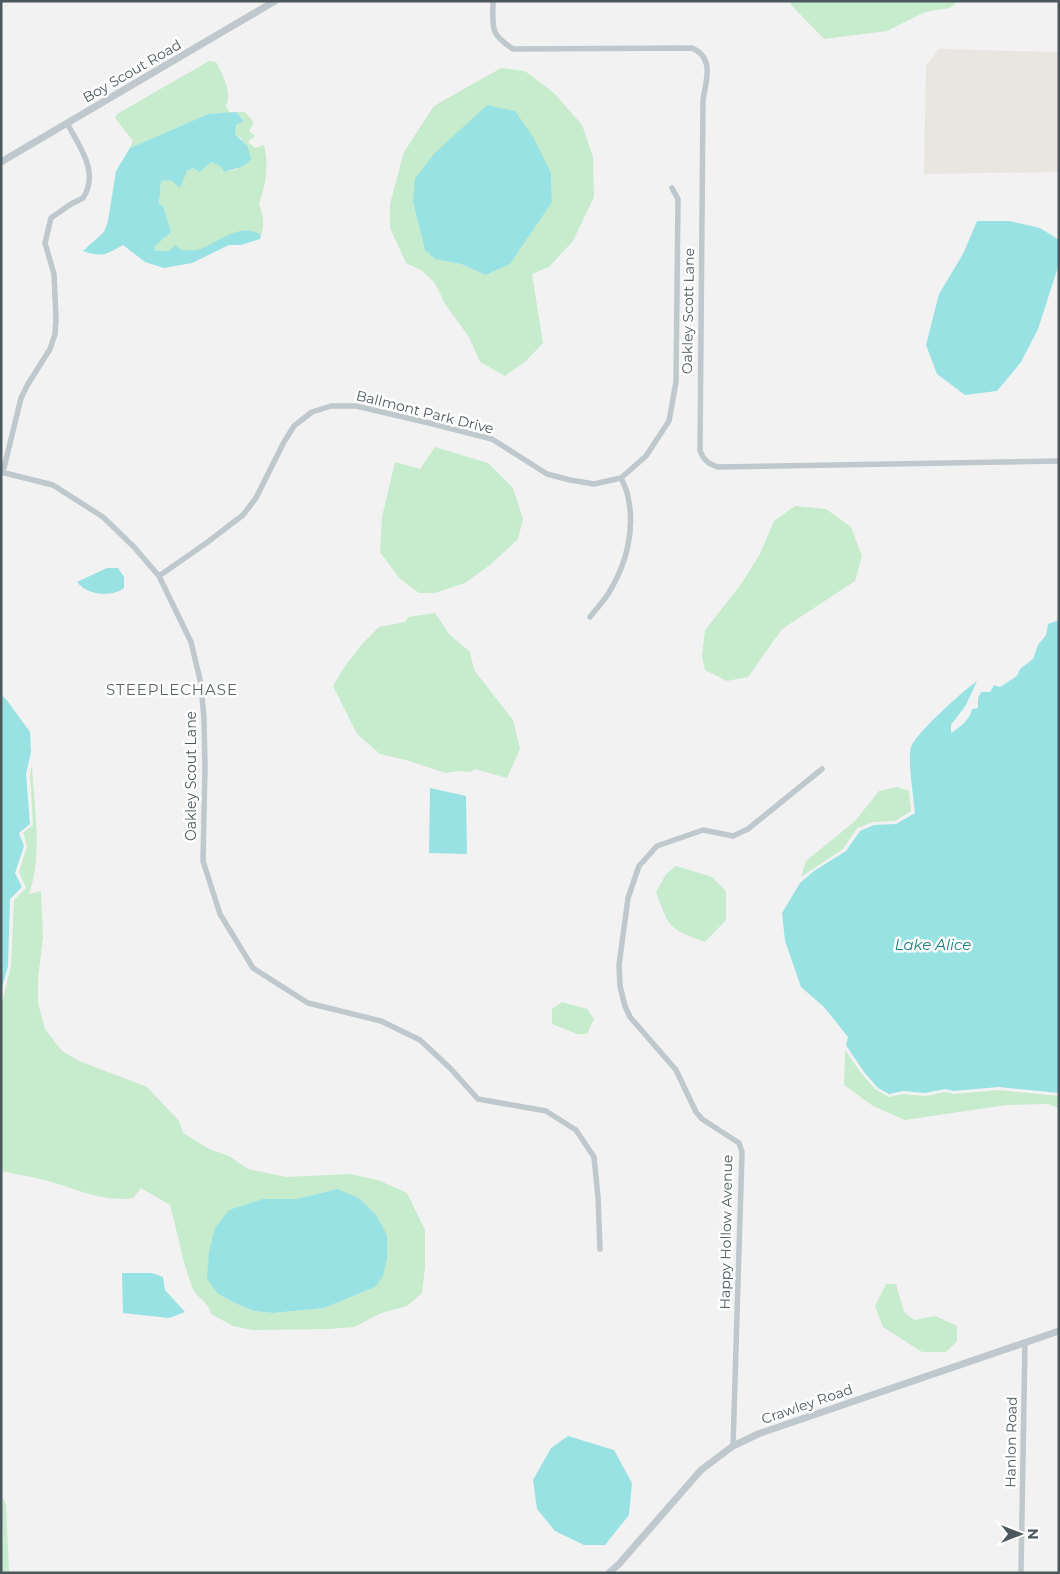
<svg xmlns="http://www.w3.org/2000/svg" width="1060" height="1574" viewBox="0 0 1060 1574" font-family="Montserrat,sans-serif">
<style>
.commercial{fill:#e9e5e0}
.green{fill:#c6ebcd;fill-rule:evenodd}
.water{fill:#98e2e3}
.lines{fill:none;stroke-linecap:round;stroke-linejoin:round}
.minor{stroke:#bfc8cc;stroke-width:5.5}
.tertiary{stroke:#bfc8cc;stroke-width:7}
.labels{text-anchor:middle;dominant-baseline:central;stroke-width:5;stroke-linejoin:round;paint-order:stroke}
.street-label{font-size:14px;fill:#4b585d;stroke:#fff}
.neighbourhood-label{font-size:15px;letter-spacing:1px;fill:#5f6365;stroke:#fff}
.water-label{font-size:15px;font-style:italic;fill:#1b8081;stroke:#fff}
</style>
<rect width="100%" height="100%" fill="#f3f2f2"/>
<path class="commercial" d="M939,49L1059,52V172L924,174L926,66Z"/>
<path class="green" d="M790,1H958L950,8L925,12L887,31L824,39L792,6Z
M209,61L216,62C223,76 232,91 226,106L230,113L208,114L130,148L133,141L115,118L117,114Z
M501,68L525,71L554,93L582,125L593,157L594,197L573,241L549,267L532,274L543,343L526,361L505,376L480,362L469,337L445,304L435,283L421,270L406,263L390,228V204L404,152L434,106ZM551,173L552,201L510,264L486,275L461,264L436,259L425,250L413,202Z
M236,112H245L252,120L253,124L249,131L255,136L248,142L255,148L264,145C269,165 266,184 259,204C263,214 265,224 261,235C239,221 219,245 199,250C186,253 169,251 155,251L154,247L171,232L163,205H159L161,181L171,180L193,168L211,162L220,166L224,172L237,169L242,139L235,134L236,125L244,121Z
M435,447L488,463L513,488L523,519L518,539L490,565L465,583L435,593H419L399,578L380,552L382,517L395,462L420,469Z
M795,506L826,509L851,527L862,556L855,581L782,629L748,677L727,681L705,670L702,656L705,630L739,587L760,554L774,521Z
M435,613L449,634L470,652L474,670L513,720L520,749L507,778L475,769L470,772L459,771L446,773L406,760L380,754L357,734L333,686L343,669L362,644L379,627L405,622L408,617Z
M32,765C34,807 43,854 29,894L41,891L43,937L38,979V1003L45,1029L62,1051L79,1061L147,1087L179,1121L183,1133L209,1149L229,1156L248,1169L286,1177L350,1174L378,1180L407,1193L425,1230V1267L422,1293L407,1306L381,1313L354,1327L329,1329L252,1330L233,1326L211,1314C209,1302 198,1299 193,1289C182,1262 178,1233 170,1205L141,1188L133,1198C107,1202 83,1192 58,1184C40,1178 20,1175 1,1171V1007L11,966L14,900L26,888L19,872L27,846L23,833L33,825L30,774ZM337,1189L375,1287L324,1308L273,1313L254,1311L237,1304L218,1294L263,1199H297Z
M897,787L909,791L911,811L895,821L873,822L857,828L843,849L801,877L806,861L855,821L879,791Z
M676,866L712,877L726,891V920L705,942C668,928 670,929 656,892L666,874Z
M562,1002L587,1009L594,1019L587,1034H577L552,1024V1009Z
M845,1050L861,1073L875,1089L889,1097L903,1094L926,1096L945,1092L954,1094L999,1090L1059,1096V1108L1048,1104L1006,1105L905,1120L873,1106L844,1085Z
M886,1284H896L904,1312L914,1320L935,1316L957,1326V1341L946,1352H922L883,1327L875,1306Z
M1,1495L6,1504L9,1573H1Z"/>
<path class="water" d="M487,105L515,111L533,137L551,173L552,202L510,264L486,275L461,264L435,259L425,250L413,202L415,178L435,153Z
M236,112L244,121L236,125L235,134L248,147L251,159C243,169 234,168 224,172L220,166L211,162L200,172L193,168L187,171L180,188L171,180L161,181L159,205H163L171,232L154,247L156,251H169L176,245L181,250C187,250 196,251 201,249C220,241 241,222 261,235L260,239L241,245H229L192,263L164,268L145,262L123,245C107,254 102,258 83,251L104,232L108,221L116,171L130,148L208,114Z
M977,221H1009L1040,228L1059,240L1058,267L1038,329L1021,362L997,391L965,395L937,374L926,345L939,294L963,254Z
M107,568H118L124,577V588C111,598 87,595 77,582Z
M1059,620V1093L999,1087L953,1091L945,1089L925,1093L903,1091L889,1094L878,1088L864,1072L846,1045L848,1037L824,1007L801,987L785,941L782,913L800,883L814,871L846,851L860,831L874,825L896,824L915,813C914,800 907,757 911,747C916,733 963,691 977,681L966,705L951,725V733C960,727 970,720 972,709L978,708V698L981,692H990L994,685L1000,687L1017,676L1020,669L1033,659L1038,645L1046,635L1048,624Z
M1,695L6,699L30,732L31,752L26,774L30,824L19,833L24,846L15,873L22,887L10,899L8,966L1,991Z
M430,788L466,796L467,854L429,853Z
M337,1189L359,1198L376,1215L387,1235V1259L383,1276L375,1287L324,1308L273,1313L254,1311L237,1304L218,1294L207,1279L209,1252L215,1228L229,1210L263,1199H297Z
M122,1273H152L163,1277L165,1290L185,1312L169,1318L123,1313Z
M568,1436L614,1450L632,1483L629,1515L605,1545H584L555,1531L537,1509L533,1480L551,1448Z"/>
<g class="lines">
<path class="minor" d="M493,1C493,28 489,33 513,49L692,48C715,58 706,80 703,100L700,451C704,460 708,464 718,467L1059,461
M1,472L53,485L103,517L134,547L159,576L191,642L201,684L204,719L205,767L203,861L220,914L253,968L308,1003L381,1021L420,1040L450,1068L478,1099L546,1111L576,1130L594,1157L598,1197L600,1249
M3,472L21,398L28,384L50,349L55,334L56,319L54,274L45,243L51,218L71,204L83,198C100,172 79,146 67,123
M159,576L205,544L243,515L256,498L284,442L294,426L312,412L331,406H356L429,423L492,439L547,474L570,480L594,484L621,478L646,456L669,421L676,382L678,199L672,188
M590,617C597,608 606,599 611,589C627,562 635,528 628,497C627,490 624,484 621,478
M733,1446L742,1152L739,1143L702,1119L696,1112L676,1070L630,1017L625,1006L620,986L619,965L628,898L639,866L657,846L703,830L733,836L748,829L822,769
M1021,1573L1025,1342"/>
<path class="tertiary" d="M1,162L275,1
M609,1573L619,1564L701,1470L733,1446L758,1434L1059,1331"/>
</g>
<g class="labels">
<g class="street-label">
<text transform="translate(132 71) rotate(-30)">Boy Scout Road</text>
<text transform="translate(688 311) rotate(-89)">Oakley Scott Lane</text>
<text transform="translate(425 412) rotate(14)">Ballmont Park Drive</text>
<text transform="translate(191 776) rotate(-90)">Oakley Scout Lane</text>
<text transform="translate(726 1232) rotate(-89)">Happy Hollow Avenue</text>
<text transform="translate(807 1404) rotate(-19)">Crawley Road</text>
<text transform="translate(1011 1442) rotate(-89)">Hanlon Road</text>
</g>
<g class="neighbourhood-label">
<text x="172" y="689">STEEPLECHASE</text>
</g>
<g class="water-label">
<text x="933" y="944">Lake Alice</text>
</g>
</g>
<rect width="1060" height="1574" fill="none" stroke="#4b585d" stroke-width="5"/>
<g transform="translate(1020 1534) rotate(90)" stroke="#ffffff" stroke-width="4" paint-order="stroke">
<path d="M0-4L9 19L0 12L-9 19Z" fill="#4b585d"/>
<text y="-8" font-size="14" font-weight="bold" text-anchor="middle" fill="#4b585d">N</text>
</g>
</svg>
